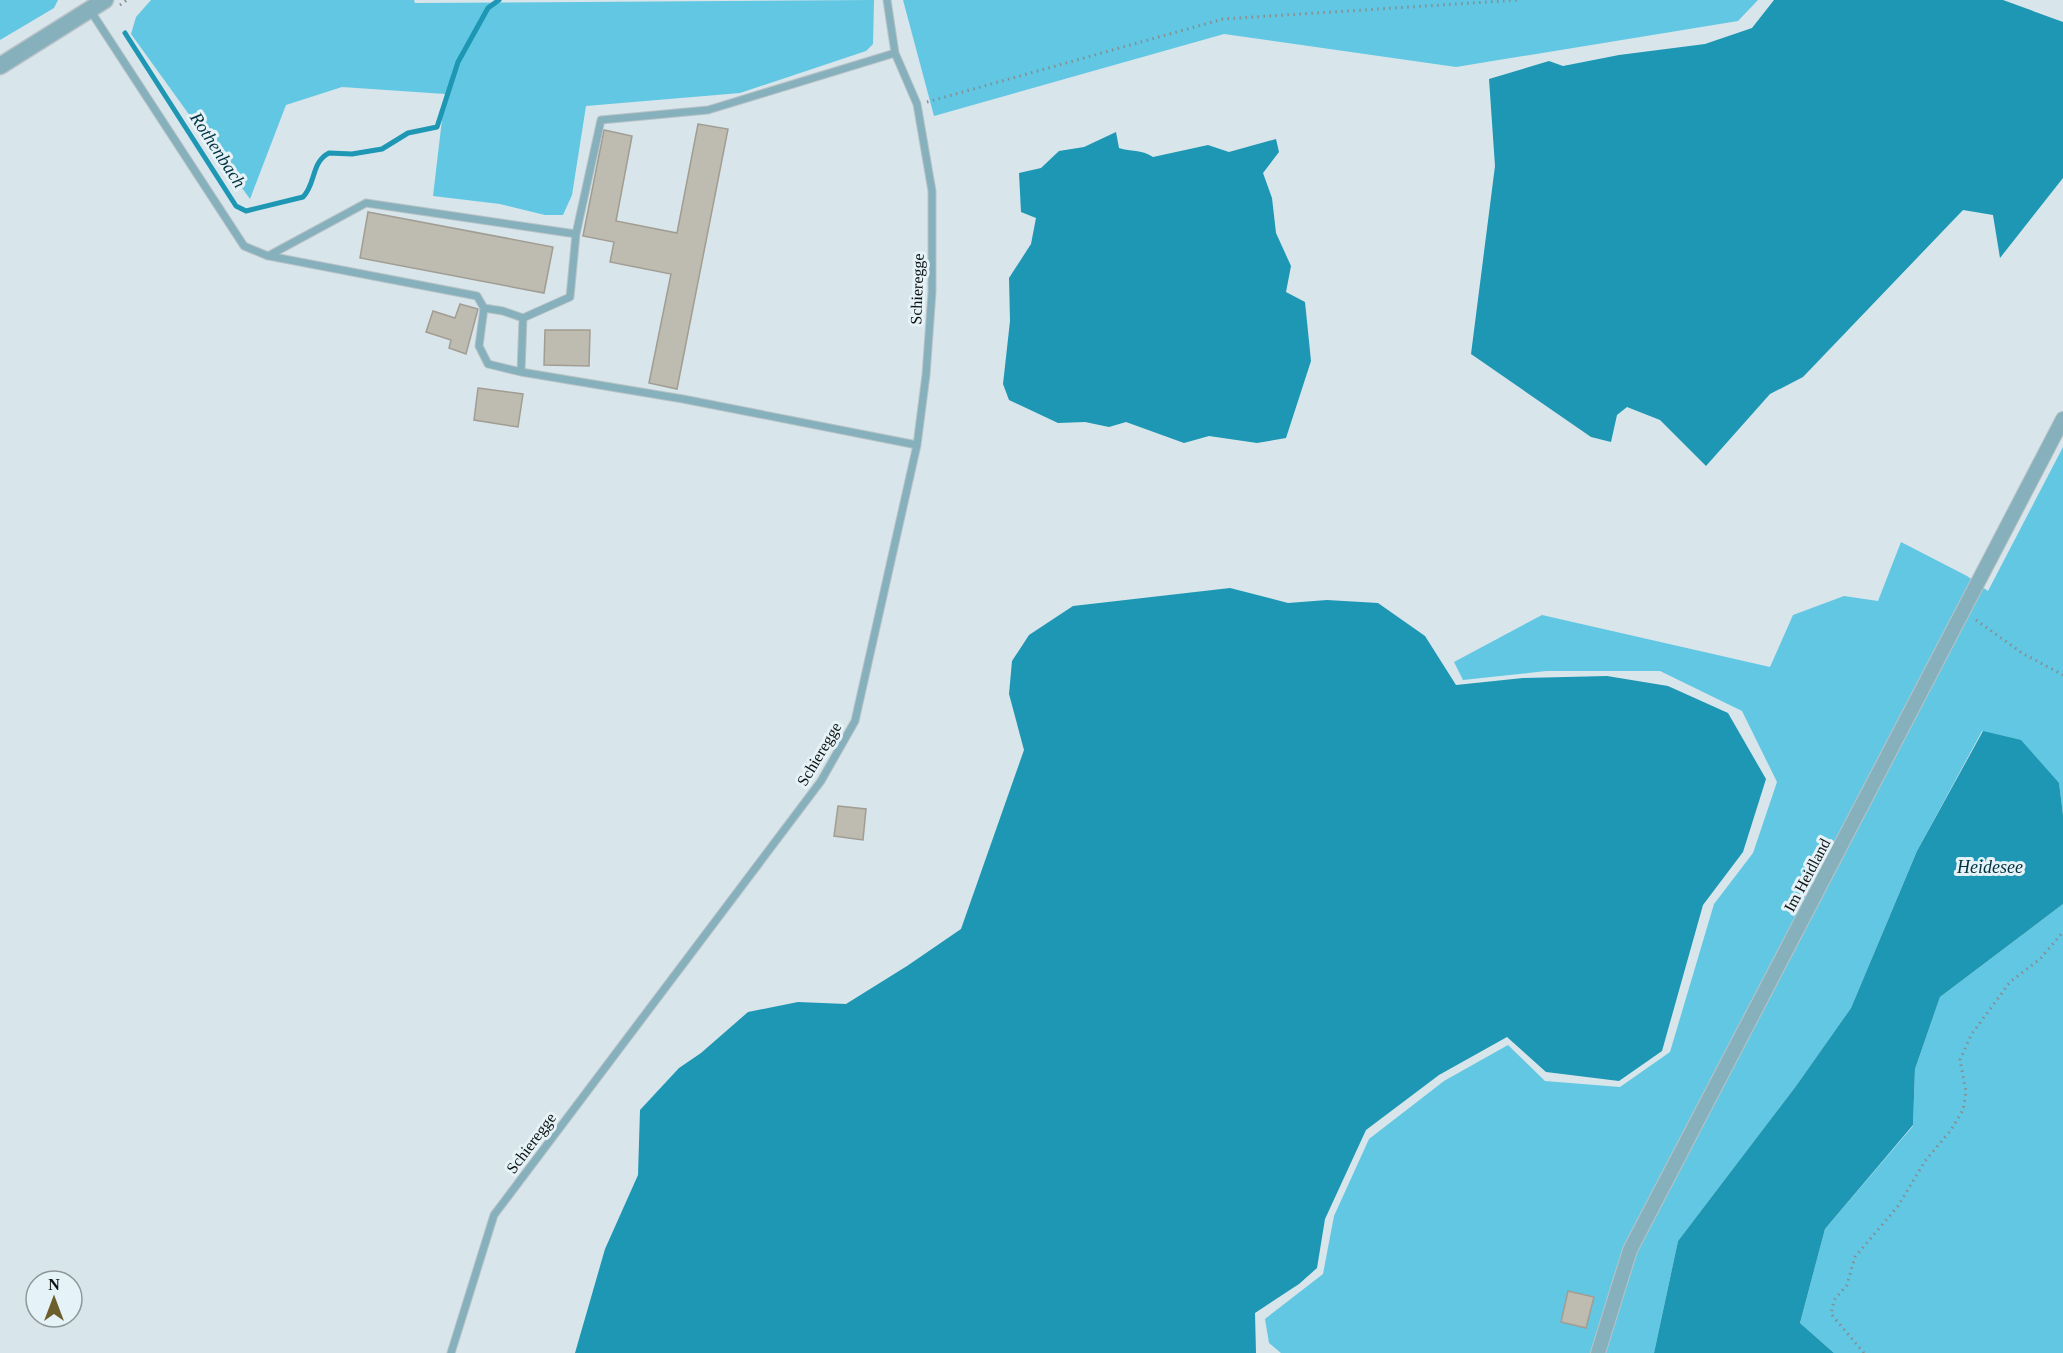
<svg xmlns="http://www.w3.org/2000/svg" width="2063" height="1353" viewBox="0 0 2063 1353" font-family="Georgia,serif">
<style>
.green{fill:#62c7e3}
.water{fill:#1e97b4}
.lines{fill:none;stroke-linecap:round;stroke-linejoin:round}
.stream{stroke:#1e97b4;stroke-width:5}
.building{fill:#bebbb0;stroke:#a19d93;stroke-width:1.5}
.service-casing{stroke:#b7c3c7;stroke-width:9}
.minor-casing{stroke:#b7c3c7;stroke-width:16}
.tertiary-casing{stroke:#b7c3c7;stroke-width:19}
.path{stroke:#858e92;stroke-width:3;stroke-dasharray:1.5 4.5;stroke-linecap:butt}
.service{stroke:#87b0bd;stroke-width:7}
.minor{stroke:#87b0bd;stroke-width:14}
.tertiary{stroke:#87b0bd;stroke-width:16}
.labels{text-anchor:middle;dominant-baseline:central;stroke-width:6;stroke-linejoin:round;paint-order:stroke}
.street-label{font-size:16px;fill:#0c1112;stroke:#e5f2f7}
.water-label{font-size:18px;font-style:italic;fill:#00323f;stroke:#e5f2f7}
</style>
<rect width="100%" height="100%" fill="#d8e5ea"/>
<path class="green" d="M0,0H58L54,8L0,40Z
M151,0H414L415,3L874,0L873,44L866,51L740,93L586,106L572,195L563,215H545L500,204L433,196L445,94L342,87L286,105L250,199L131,34L136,17Z
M903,0H1758L1738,21L1456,67L1224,34L934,116Z
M2063,447V815L2059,783L1982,731L1917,851L1851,1008L1796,1086L1678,1241L1654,1353H1281L1269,1343L1265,1319L1323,1274L1334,1216L1369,1139L1444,1081L1508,1045L1545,1081L1620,1087L1670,1052L1714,904L1753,853L1777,782L1742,711L1660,671H1546L1463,680L1454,662L1542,615L1770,667L1793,615L1844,596L1878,601L1901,542L1967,576L1988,591Z
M2063,904V1353H1834L1800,1323L1825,1229L1913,1126L1915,1069L1940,997Z"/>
<path class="water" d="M1774,0H2003L2063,22V178L2000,258L1993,215L1963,210L1803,377L1770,394L1706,466L1660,420L1627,407L1617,415L1611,442L1591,437L1471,354L1495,166L1489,79L1549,61L1563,66L1619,55L1705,44L1752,28Z
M1116,132L1119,148C1131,152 1141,149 1153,157L1208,145L1229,152L1276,139L1279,152L1263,173L1272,198L1276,233L1291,266L1286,292L1305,302L1311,361L1286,438L1257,443L1209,436L1184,443L1126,422L1109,427L1085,422L1058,423L1009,400L1003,384L1010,321L1009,278L1031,244L1036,218L1021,212L1019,173L1041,168L1059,151L1084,147Z
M1230,588L1288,603L1327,600L1378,603L1425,636L1456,685L1523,678L1607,676L1668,686L1728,713L1766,779L1743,852L1703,905L1662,1051L1619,1081L1546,1072L1507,1037L1439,1075L1366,1130L1325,1219L1317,1268L1299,1284L1255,1313L1256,1353H575L605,1249L638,1175L640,1110L679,1068L701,1053L748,1012L798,1002L846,1004L907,966L961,929L1024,750L1009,694L1012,661L1029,635L1073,606Z
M1983,731L2021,740L2059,783L2063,815V904L1940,997L1915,1069L1913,1125L1825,1229L1800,1323L1834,1353H1654L1678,1241L1796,1086L1851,1008L1917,851Z"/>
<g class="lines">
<path class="stream" d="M125,33L236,206L246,211L303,197C316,184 311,162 329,153L352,154L382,149L408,133L437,127L458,62L488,8L499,0"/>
</g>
<path class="building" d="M698,124L728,129L677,389L649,383L671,274L610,262L614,242L583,236L604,130L632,136L616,221L677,233Z
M368,212L553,247L544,293L360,258Z
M460,304L478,309L466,354L449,348L451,340L426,332L433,311L455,318Z
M545,330H590L589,366L544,365Z
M478,388L523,394L518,427L474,420Z
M838,806L866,809L863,840L834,836Z
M1568,1291L1594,1297L1586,1328L1561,1322Z"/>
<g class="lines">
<g class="service-casing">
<path id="service" d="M90,10L244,246L268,256L366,203L576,234
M269,256L477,296L484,308L479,346L488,364L521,372
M484,308L503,311L523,318L570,297L576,234L601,120L708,110L895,53
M523,318L521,372L683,399L917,445
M451,1353L494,1215L821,781L855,721L917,445L926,375L932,292V191L917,104L895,53L887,0"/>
</g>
<g class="minor-casing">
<path id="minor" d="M1598,1353L1630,1250L2063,419"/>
</g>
<g class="tertiary-casing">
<path id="tertiary" d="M0,66L105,0"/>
</g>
<path class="path" d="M120,5L127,0
M927,102L1223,19L1519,0
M1976,620L2022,653L2063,675
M1864,1353L1831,1314L1834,1300L1847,1285L1855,1257L1898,1206L1925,1161L1951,1130L1963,1110L1966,1092L1960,1060L1971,1035L2010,982L2040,959L2063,932"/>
<use href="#service" class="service"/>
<use href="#minor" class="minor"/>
<use href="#tertiary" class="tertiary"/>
</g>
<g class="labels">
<g class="street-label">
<text transform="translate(917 289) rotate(-88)">Schieregge</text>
<text transform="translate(819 754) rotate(-59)">Schieregge</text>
<text transform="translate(1807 875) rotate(-62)">Im Heidland</text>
<text transform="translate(531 1143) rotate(-53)">Schieregge</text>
</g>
<g class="water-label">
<text transform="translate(218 150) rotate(57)">Rothenbach</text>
<text x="1990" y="867">Heidesee</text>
</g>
</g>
<g transform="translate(54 1299)"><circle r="28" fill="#e5f2f7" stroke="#8e989b" stroke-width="1.5"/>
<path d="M0-4.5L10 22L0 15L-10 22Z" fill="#6d5f2c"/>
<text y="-9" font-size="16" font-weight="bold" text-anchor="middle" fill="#0c1112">N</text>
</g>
</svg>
